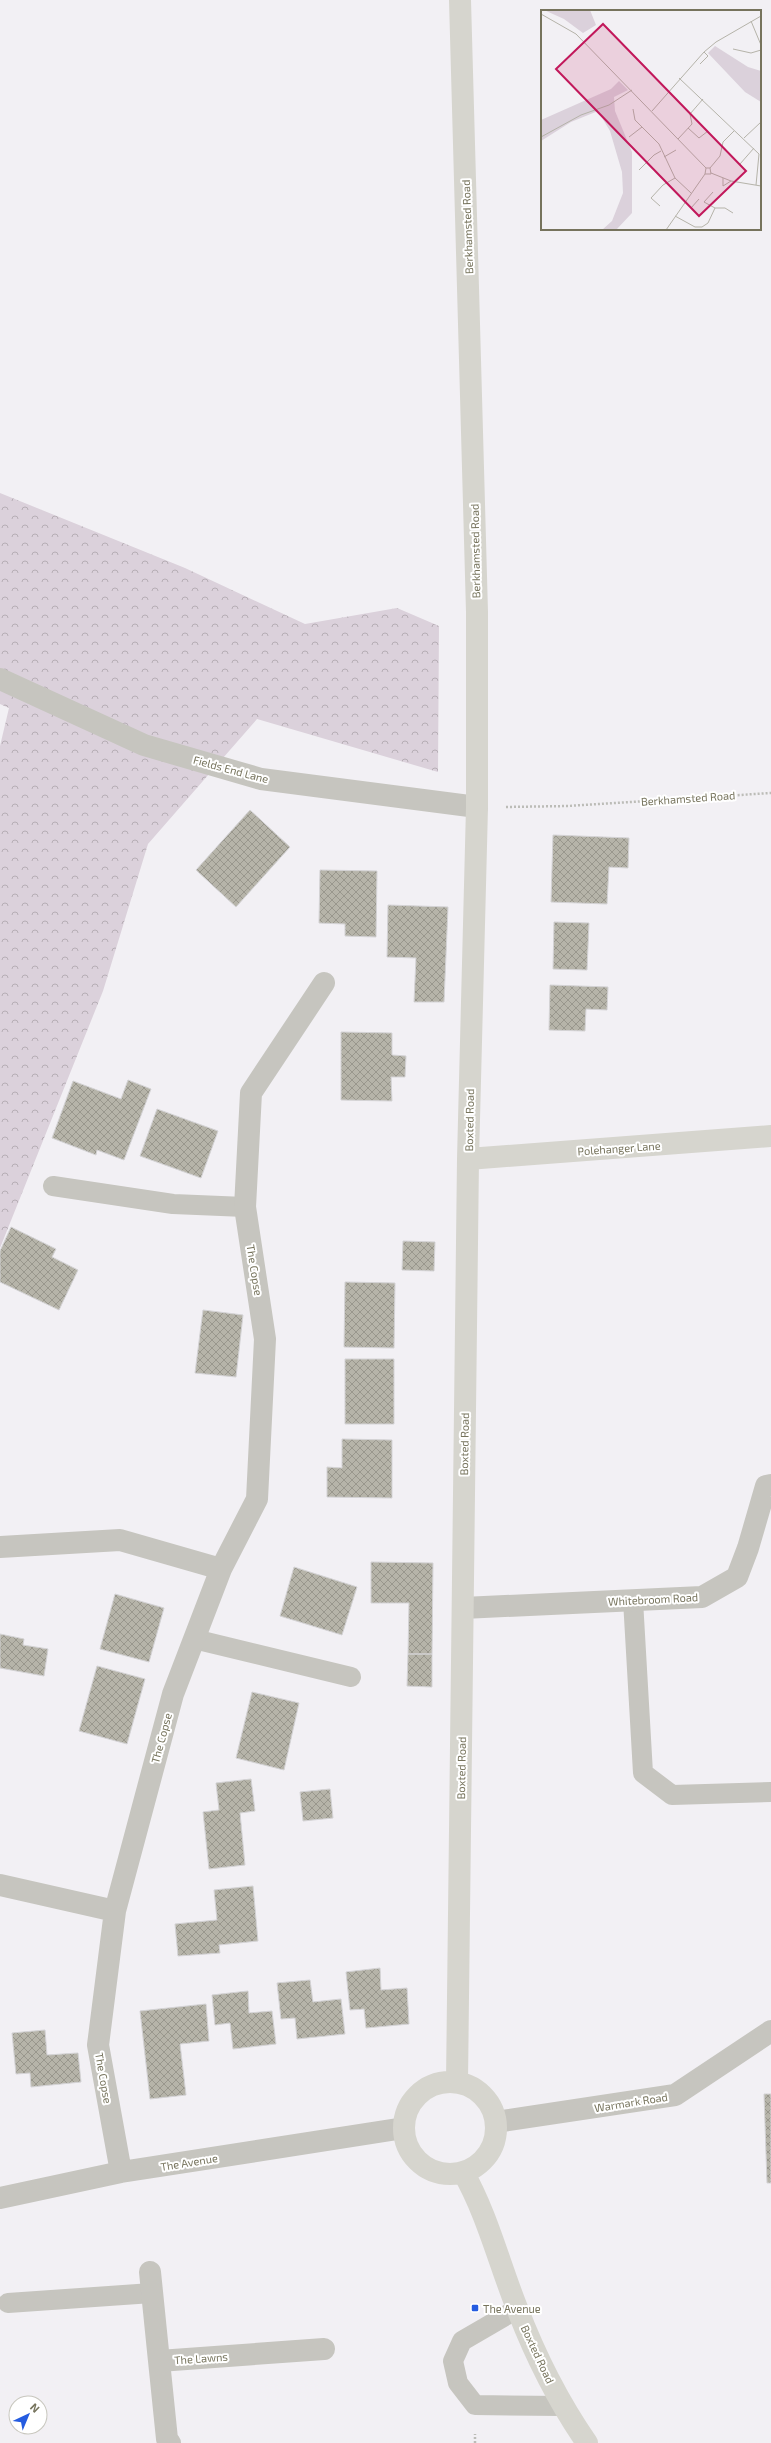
<svg xmlns="http://www.w3.org/2000/svg" width="771" height="2443" viewBox="0 0 771 2443" font-family="'Exo 2',sans-serif">
<style>
.forest{fill:url(#forest-crowns)}
.building{fill:url(#building-cross-hatch);stroke:#d4d3d5}
.lines{fill:none;stroke-linecap:round;stroke-linejoin:round}
.path{stroke:#bcbcb7;stroke-width:2.5;stroke-dasharray:2 2;stroke-linecap:butt}
.lane{stroke:#c6c5bf;stroke-width:20}
.street{stroke:#c6c5bf;stroke-width:22}
.secondary{stroke:#d6d5ce;stroke-width:22}
.poi-dot{fill:#255ce0;stroke:#fff;stroke-width:1.5}
.labels{text-anchor:middle;dominant-baseline:central;stroke-width:4;stroke-linejoin:round;paint-order:stroke}
.street-label{font-size:11px;fill:#76735c;stroke:#fff}
.poi-label{font-size:11px;fill:#76735c;stroke:#fff;text-anchor:start}
.inset-road{fill:none;stroke:#b5b3a9;stroke-width:1}
.view{fill:#c2185b;fill-opacity:0.15;stroke:#c2185b;stroke-width:2}
.inset-edge{fill:none;stroke:#76735c;stroke-width:2}
</style>
<defs>
<pattern id="forest-crowns" width="20" height="18" patternUnits="userSpaceOnUse"><rect width="20" height="18" fill="#dbd1db"/><path d="M2 6a3 3 0 1 1 6 0M12 15a3 3 0 1 1 6 0" fill="none" stroke="#b6aeb5"/></pattern>
<pattern id="building-cross-hatch" width="8" height="8" patternUnits="userSpaceOnUse"><rect width="8" height="8" fill="#b6b4a9"/><path d="M0 0l8 8M0 8l8-8" fill="none" stroke="#99978d"/></pattern>
</defs>
<rect width="100%" height="100%" fill="#f2f0f4"/>
<path class="forest" d="M0,493L185,568L305,624L397,608L439,626L438,772L257,719L148,844L103,991L0,1248V746L9,708L0,704Z"/>
<path class="building" d="M250,810L290,847L236,907L196,870Z
M553,835L629,838L628,868L609,867L607,904L551,902Z
M320,870L377,871L376,937L345,936V924L319,923Z
M388,905L448,907L444,1002H414L416,958L387,957Z
M554,922L589,923L587,970L553,969Z
M550,985L608,987L607,1010L586,1009L585,1031L549,1030Z
M341,1032L392,1033V1055L406,1056L405,1077H391L392,1101L341,1100Z
M128,1080L151,1089L124,1160L97,1150L96,1155L52,1138L73,1081L121,1099Z
M157,1109L218,1131L201,1178L140,1156Z
M11,1227L56,1249L52,1257L78,1270L59,1310L0,1282V1251Z
M403,1241L435,1242L434,1271L402,1270Z
M345,1282L395,1283L394,1348L344,1347Z
M203,1310L243,1315L236,1377L195,1373Z
M345,1359H394V1424H345Z
M342,1439L392,1440V1498L327,1497V1467L342,1468Z
M371,1562L433,1563L432,1654H408L409,1603H371Z
M294,1567L357,1587L342,1635L280,1616Z
M115,1594L164,1608L149,1662L100,1649Z
M0,1634L24,1639L23,1645L48,1649L44,1676L0,1668Z
M408,1654H432V1687L407,1686Z
M97,1666L145,1679L127,1744L79,1731Z
M252,1692L299,1703L284,1770L236,1758Z
M251,1779L255,1811L240,1813L245,1865L209,1869L203,1812L219,1810L216,1783Z
M330,1789L333,1818L303,1821L300,1792Z
M253,1886L258,1941L219,1945L220,1953L178,1956L175,1924L217,1920L214,1890Z
M380,1968L381,1990L407,1988L409,2024L366,2028L364,2009L350,2010L346,1972Z
M310,1980L313,2002L341,1999L345,2034L297,2039L295,2018L281,2019L277,1983Z
M248,1991L249,2013L272,2011L276,2044L233,2049L230,2023L215,2025L212,1995Z
M206,2004L209,2041L180,2044L186,2095L150,2099L140,2011Z
M45,2030L47,2055L78,2053L81,2082L31,2087L30,2073L16,2074L12,2033Z
M764,2094H771V2183H767Z"/>
<g class="lines">
<path class="path" d="M506,807L568,806L771,793
M475,2443V2434"/>
<path class="lane" d="M53,1186L173,1204L245,1207
M633,1600L643,1773L672,1795L771,1792
M194,1639L351,1677
M8,2303L152,2293
M517,2309L462,2341L453,2361L458,2383L475,2405L562,2406"/>
<path class="street" d="M0,679L144,745L261,779L477,807
M0,1547L120,1540L221,1569
M463,1608L702,1597L737,1577L748,1548L766,1486L771,1485
M0,1885L115,1911
M496,2122L675,2095L771,2031
M121,2172L98,2045L115,1911L173,1694L221,1569L257,1499L265,1339L245,1207L251,1093L324,983
M0,2198L121,2172L404,2128
M150,2272L159,2361
M170,2443L167,2439L159,2361L324,2349"/>
<path class="secondary" d="M468,1159L771,1136
M457,2082L468,1159L477,807V612L460,0
M404 2128a46 46 0 1 1 92 0a46 46 0 1 1-92 0Z
M463,2172C487,2214 499,2263 517,2308C535,2355 558,2401 587,2443"/>
</g>
<rect class="poi-dot" x="471" y="2304" width="8" height="8" rx="2"/>
<g class="labels">
<g class="street-label">
<text transform="translate(467 227) rotate(-92)">Berkhamsted Road</text>
<text transform="translate(475 551) rotate(-91)">Berkhamsted Road</text>
<text transform="translate(231 769) rotate(15)">Fields End Lane</text>
<text transform="translate(688 798) rotate(-4)">Berkhamsted Road</text>
<text transform="translate(469 1120) rotate(-89)">Boxted Road</text>
<text transform="translate(619 1148) rotate(-4)">Polehanger Lane</text>
<text transform="translate(255 1270) rotate(81)">The Copse</text>
<text transform="translate(464 1444) rotate(-89)">Boxted Road</text>
<text transform="translate(653 1599) rotate(-3)">Whitebroom Road</text>
<text transform="translate(161 1738) rotate(-75)">The Copse</text>
<text transform="translate(461 1768) rotate(-89)">Boxted Road</text>
<text transform="translate(104 2078) rotate(80)">The Copse</text>
<text transform="translate(631 2102) rotate(-9)">Warmark Road</text>
<text transform="translate(189 2162) rotate(-9)">The Avenue</text>
<text transform="translate(538 2354) rotate(65)">Boxted Road</text>
<text transform="translate(201 2358) rotate(-4)">The Lawns</text>
</g>
<g class="poi-label">
<text x="483" y="2308">The Avenue</text>
</g>
</g>
<g transform="translate(541 10)">
<rect width="220" height="220" fill="#f2f0f4"/>
<path d="M3,0H49L55,15L42,23L23,9Z" fill="#dbd1db"/>
<path d="M174,36L207,57L220,61V92L204,82L167,43ZM78,71L87,80L73,87L74,101L91,142V203L75,220H61L71,211L82,183L81,162L69,121L57,101L30,112L0,131V110L70,79Z" fill="#dbd1db"/>
<path class="inset-road" d="M0,4L35,24L165,158H169L170,164H164L165,158M210,11L220,35M192,39L210,43L220,40M159,54L167,46L163,42M138,68L218,144L215,175M92,99L94,110L118,134L134,168L150,183M111,101L163,42L175,32L220,6M147,118L158,128L167,121M0,127L40,105L68,95L91,80M88,127L101,117M203,128L220,112M137,129L151,114L149,104L162,89M123,147L135,140M199,154L213,138M169,158L179,146L182,132L193,121M98,160L113,145L120,141M170,163L190,171L220,176M182,168V176L190,171M119,196L110,188L122,175L134,168M150,198L158,189M174,198H184L192,203M134,206L154,217H161L167,213L174,198L163,192L172,182M125,220L164,164"/>
<path class="view" d="M62,14L205,161L158,206L15,59Z"/>
<rect width="220" height="220" class="inset-edge"/>
</g>
<g transform="translate(28 2415) rotate(44)"><circle r="19" fill="#ffffff" stroke="#c8c7be"/>
<path d="M0-3L7 15L0 10L-7 15Z" fill="#255ce0"/>
<text y="-6" font-size="11" font-weight="bold" text-anchor="middle" fill="#76735c">N</text>
</g>
</svg>
